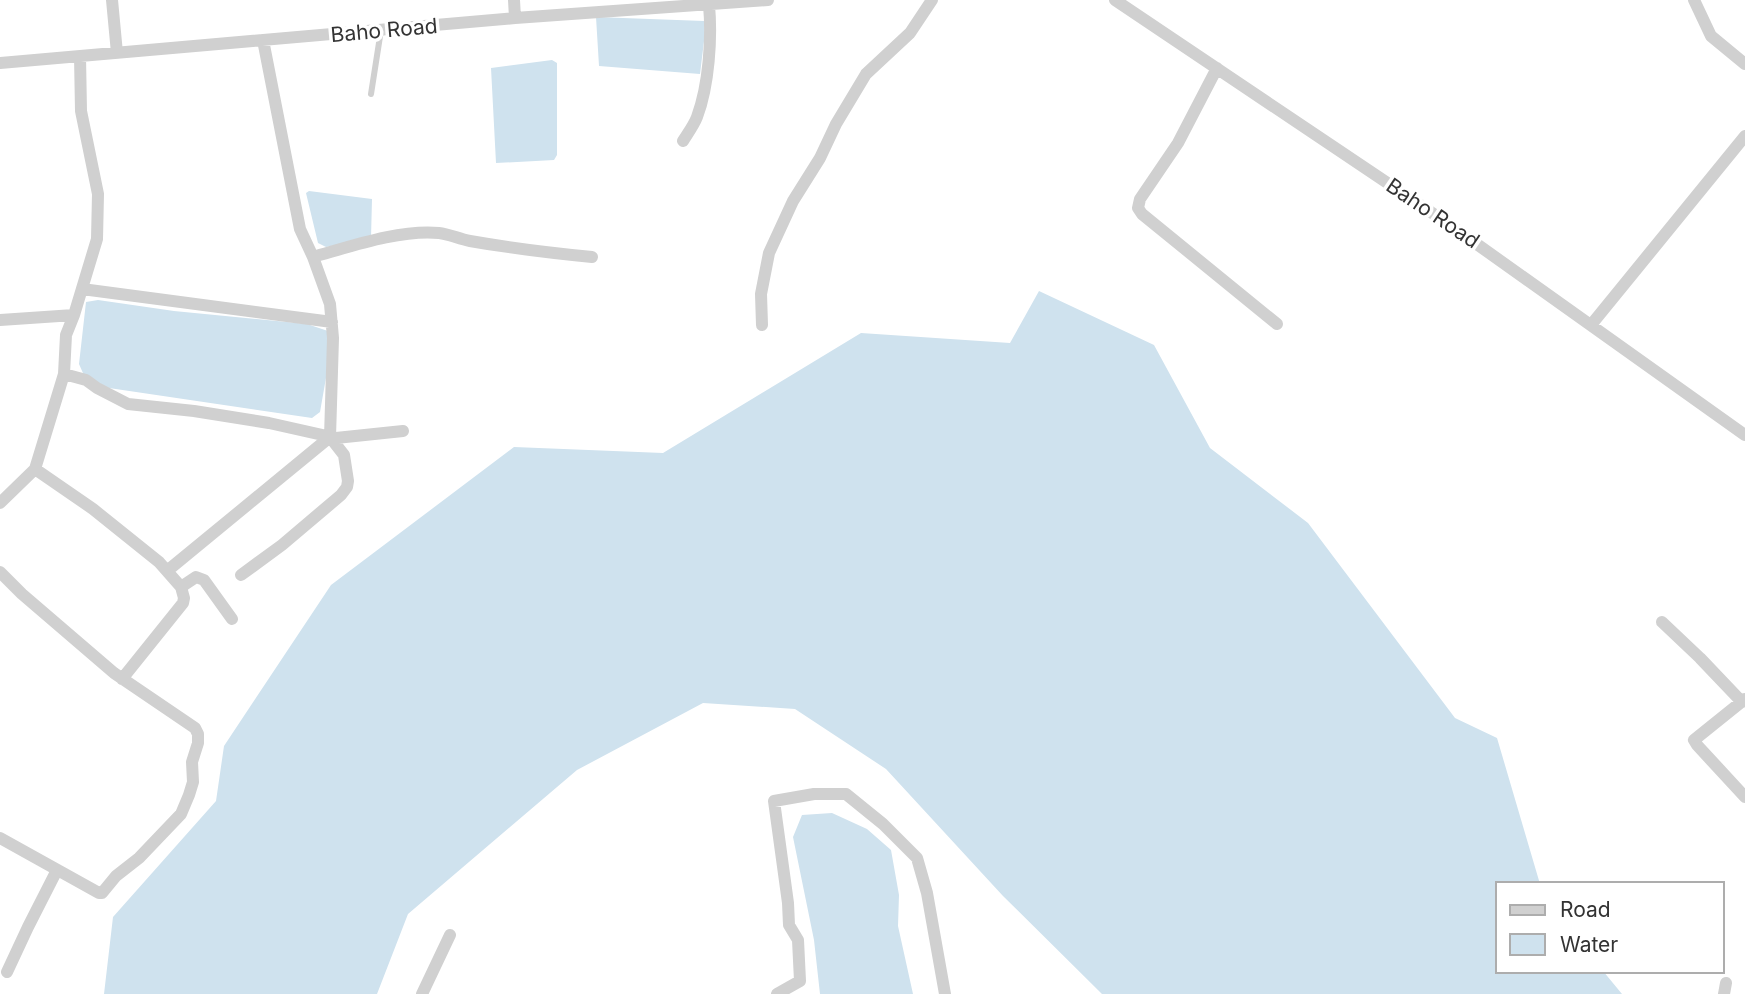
<svg xmlns="http://www.w3.org/2000/svg" width="1745" height="994" viewBox="0 0 1745 994" font-family="Inter,sans-serif">
<style>
.water{fill:#cfe2ee}
.lines{fill:none;stroke-linecap:round;stroke-linejoin:round}
.lane{stroke:#d0d0d0;stroke-width:6}
.street{stroke:#d0d0d0;stroke-width:12}
.labels{text-anchor:middle;dominant-baseline:central;stroke-width:7;stroke-linejoin:round;paint-order:stroke}
.street-label{font-size:21px;fill:#333;stroke:#fff}
</style>
<rect width="100%" height="100%" fill="#fff"/>
<path class="water" d="M596,17L704,21L705,33L700,74L599,66Z
M552,60L557,63V155L554,160L496,163L491,68Z
M309,191L372,199L371,238L326,247L318,243L306,193Z
M1039,291L1154,345L1210,448L1308,523L1455,718L1497,738L1540,884H1498V971H1603L1622,994H1102L1003,896L886,769L795,709L703,703L577,770L408,914L377,994H104L113,917L216,801L224,746L331,585L514,447L663,453L861,333L1010,343Z
M98,300L174,311L307,324L328,331L333,338L320,412L312,418L109,388L86,380L79,364L86,302Z
M832,813L867,829L891,850L899,895L898,926L913,994H820L814,940L793,837L802,815Z"/>
<g class="lines">
<path class="lane" d="M371,94L381,30"/>
<path class="street" d="M112,0L117,53
M514,0L515,18
M1115,0L1450,225L1745,435
M1694,0L1711,36L1745,64
M263,40L300,229L313,257C349,247 401,229 439,233C449,234 459,239 470,241C510,248 551,253 592,257
M0,63L515,18L768,0
M1217,68L1178,143L1140,199L1138,208L1142,214L1277,324
M683,141C688,133 694,125 697,117C709,85 712,38 709,5
M82,289L332,322
M0,320L74,315
M762,325L761,294L769,253L793,201L820,158L836,124L866,74L910,33L932,0
M1591,325L1745,136
M64,374L86,380L97,388L128,404L194,411L269,423L336,438L403,431
M35,469L93,509L159,562L181,587L184,598L183,603L122,679
M0,503L35,469L64,374L66,335L74,315L97,239L98,194L81,111L80,56
M167,571L330,437
M0,572L22,594L114,673L195,728L198,734V743L192,762L193,782L189,795L181,814L139,858L116,876L102,893H99L0,838
M241,575L282,545L341,495L347,487L348,481L344,455L330,437L333,338L330,304L313,257
M181,587L196,577L204,580L232,619
M1662,622L1700,658L1742,702
M1745,699L1694,740L1697,745L1745,797
M7,972L28,927L57,870
M422,994L450,935
M777,994L800,981L798,940L789,925L788,903L774,801L814,794H846L883,824L917,858L927,893L945,994
M1724,994L1726,983"/>
</g>
<g class="labels">
<g class="street-label">
<text transform="translate(384 30) rotate(-5)">Baho Road</text>
<text transform="translate(1433 213) rotate(34)">Baho Road</text>
</g>
</g>
<rect x="1496" y="882" width="228" height="91" fill="#ffffff" stroke="#adadad" stroke-width="2"/>
<rect x="1510" y="905" width="35" height="10" fill="#d0d0d0" stroke="#adadad" stroke-width="2"/>
<text x="1560" y="917" font-size="21" fill="#333333">Road</text>
<rect x="1510" y="934" width="35" height="21" fill="#cfe2ee" stroke="#adadad" stroke-width="2"/>
<text x="1560" y="952" font-size="21" fill="#333333">Water</text>
</svg>
